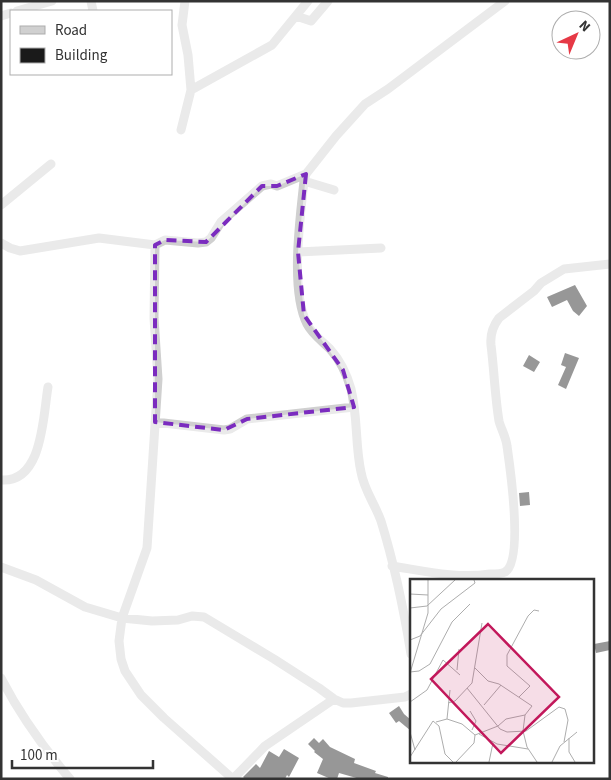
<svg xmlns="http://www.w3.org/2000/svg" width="611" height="780" viewBox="0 0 611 780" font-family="'Source Sans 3',sans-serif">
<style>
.building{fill:#1a1a1a}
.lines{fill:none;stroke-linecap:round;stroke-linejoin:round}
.minor{stroke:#d0d0d0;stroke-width:9}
.marked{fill:none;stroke:#7b2cbf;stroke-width:4;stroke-dasharray:10 6;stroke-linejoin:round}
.inset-road{fill:none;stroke:#adadad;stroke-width:1}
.view{fill:#c2185b;fill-opacity:0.15;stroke:#c2185b;stroke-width:2.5}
.inset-edge{fill:none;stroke:#333;stroke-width:2.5}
</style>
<rect width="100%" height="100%" fill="#fff"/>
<path class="building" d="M575,285L587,306L579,316L573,311L567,300L552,307L547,297Z
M565,353L579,358L566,389L558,385L566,367L561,365Z
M529,355L540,362L534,372L523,366Z
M529,492L530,505L520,506L519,493Z
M610,641V650L596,653L594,644Z
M399,706L404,714L411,720V731L399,721L396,723L389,713Z
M314,738L319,743L323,739L330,747L355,759L354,763L376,771L375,773L388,777V779H360L339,773L337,779H331L317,773L323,759L314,752L315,751L308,744Z
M284,749L299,758L289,777L287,775L285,779H245L243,777L256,764L260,768L269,751L279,757Z"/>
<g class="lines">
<path class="minor" d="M91,1L93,11
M17,11L52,1
M1,16L11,13
M296,16L311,21L328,1
M191,90L272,45L308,1
M181,130L191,90L188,55L182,25L185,1
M304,181L334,190
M1,205L51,164
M1,243L10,248L20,251L99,238L155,245L165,240L198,243L206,242L211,238L221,222L262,186L271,184L277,186L306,174
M155,245L154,318L158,379L147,548L122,618L119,641L121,659L125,671L141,695L164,718L233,779
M298,252L381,248
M155,422L224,430L230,429L247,419L354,407
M1,480C43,483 43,416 48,387
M392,566C424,571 457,579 490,574C494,574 501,574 505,572C524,561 510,467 507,446C506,437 501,429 499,421C495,397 494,369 491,345C490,335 493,326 499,318L534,291L541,283L564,269L610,264
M1,567L36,580L85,607L122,618L152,621L178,620L192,616L204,617L274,659L319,688L334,699L343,703H351L405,697L411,694
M411,654C404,611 394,563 381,521C375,504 364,490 361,472C355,445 358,417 351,389C347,375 340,360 330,349C322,341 312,334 307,324C290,290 300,219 304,181L306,174L336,136L365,104L388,89L505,1
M1,678C20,715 43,747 70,779
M233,779L265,746L334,699"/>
</g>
<path d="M0 0H611V780H0ZM306,174L298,252L304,315L343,370L354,407L247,419L224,430L155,422V245L165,240L206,242L262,186H277Z" fill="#fff" fill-opacity=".55" fill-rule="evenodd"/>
<path class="marked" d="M306,174L298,252L304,315L343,370L354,407L247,419L224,430L155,422V245L165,240L206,242L262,186H277Z"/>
<g transform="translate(410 579)">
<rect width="184" height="184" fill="#fff"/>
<path class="inset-road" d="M0,15L18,16M0,29L17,27L45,1M0,61L10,57L31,30L65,4L64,1M65,89L78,102L89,105L122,127L115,136L113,152L117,168L127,183M47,91L49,70M0,93L9,92L20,85L42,43L60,25M0,94L18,34V1M57,109L90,150L97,153L116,152L149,128L155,130L158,141L154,163M109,118L120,107L97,87V76L118,37L124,31L129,32M0,123L17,111L33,81L50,96M38,124L45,122L62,104L72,44M74,126L91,106M60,132L66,142L62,151M37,140L40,111M26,143L37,140L52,145L65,156L64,164L46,183M0,153L5,171M69,155L87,165L118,170M65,156L88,147L96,140L115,136M159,159V173L165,183M0,178L23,142L29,147L35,175L43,183M79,183L83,164M142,183L150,167L167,153"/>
<path class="view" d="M78,45L149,118L91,174L21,100Z"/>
<rect width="184" height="184" class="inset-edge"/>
</g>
<rect width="611" height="780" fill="none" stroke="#333333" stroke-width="5"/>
<rect x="10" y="10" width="162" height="65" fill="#ffffff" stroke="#adadad"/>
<rect x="20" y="26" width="25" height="8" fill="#d0d0d0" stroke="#adadad"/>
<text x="55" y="35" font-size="15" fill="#333333">Road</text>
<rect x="20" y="48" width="25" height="15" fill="#1a1a1a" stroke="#adadad"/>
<text x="55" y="60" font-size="15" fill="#333333">Building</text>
<g transform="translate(576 35) rotate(44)"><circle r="24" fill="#ffffff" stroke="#adadad"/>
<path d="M0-4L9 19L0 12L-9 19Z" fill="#e63946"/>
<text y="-8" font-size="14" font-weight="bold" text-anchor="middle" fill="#333333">N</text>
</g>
<path d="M12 760v8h141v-8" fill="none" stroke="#333333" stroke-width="2.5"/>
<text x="20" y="760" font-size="15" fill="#333333" stroke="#ffffff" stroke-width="4" paint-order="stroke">100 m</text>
</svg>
